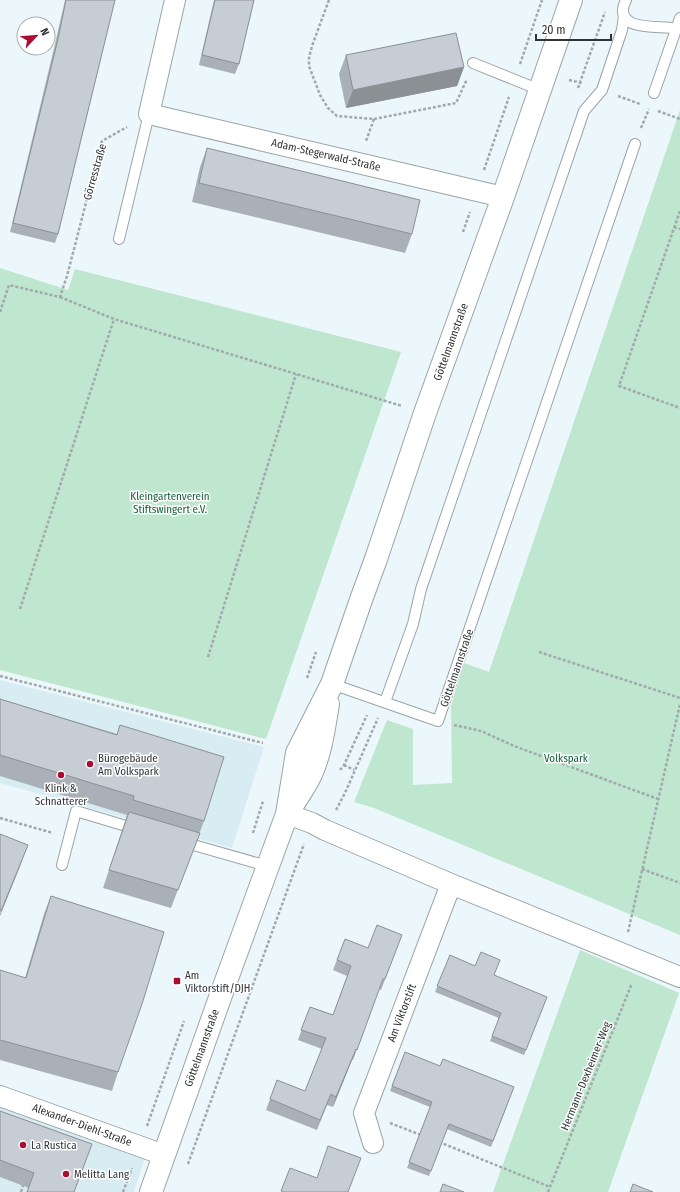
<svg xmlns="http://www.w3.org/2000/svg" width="680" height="1192" viewBox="0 0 680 1192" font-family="'Fira Sans Condensed',sans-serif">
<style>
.built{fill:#d8ecf3}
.green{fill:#bfe6ce}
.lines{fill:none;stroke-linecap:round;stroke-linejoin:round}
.lane-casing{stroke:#9aa5a8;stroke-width:12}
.street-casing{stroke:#9aa5a8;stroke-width:22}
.secondary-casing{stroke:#9aa5a8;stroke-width:24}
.path{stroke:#a1a9ac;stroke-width:2.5;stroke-dasharray:3 2;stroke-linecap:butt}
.lane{stroke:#fff;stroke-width:10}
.street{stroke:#fff;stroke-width:20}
.secondary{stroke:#fff;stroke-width:22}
.wall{fill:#aab0b7}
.shaded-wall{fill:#8b9095}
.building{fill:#c6cdd5;stroke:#8b9095}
.poi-dot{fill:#a70e30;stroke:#fff;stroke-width:1.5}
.labels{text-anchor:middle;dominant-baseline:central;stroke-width:3;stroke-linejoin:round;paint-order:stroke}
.street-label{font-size:11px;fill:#303436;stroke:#fff}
.park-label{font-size:11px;fill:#115d3a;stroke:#fff}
.poi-label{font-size:11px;fill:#303436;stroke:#fff;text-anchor:start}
</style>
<rect width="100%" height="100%" fill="#ecf7fb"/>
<path class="built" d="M0,680L264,747L232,848L0,783Z
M0,1086L150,1142L134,1192H0Z"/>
<path class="green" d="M680,110V935L374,808L354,802L387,720L413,729V785L452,783L451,706L464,663L489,672Z
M0,268L68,290L75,269L401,352L266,739L0,670Z
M580,950L679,993L608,1192H493Z"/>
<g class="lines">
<g class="lane-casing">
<path id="lane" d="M626,0C625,3 623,6 623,9C621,32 664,25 676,29
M473,63L540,90
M654,93L680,18
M119,239L149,114
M332,684L438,721L635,144
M385,702L413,624L421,589L584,111L602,90L622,30L624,16
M183,842L267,866
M62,865L76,811L136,829"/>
</g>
<g class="street-casing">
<path id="street" d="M175,0L149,114L503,197
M287,814L312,823L325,830L451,884L680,977
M0,1096L164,1155
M373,1143L364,1113L451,884"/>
</g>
<g class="secondary-casing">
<path id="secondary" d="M292,806C298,796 306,785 311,774C321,752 324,728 328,704
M151,1192L222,992L287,814L297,753L332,684L362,597L376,559L425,413L503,197L571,0"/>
</g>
<path class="path" d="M329,0L312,46L309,58V66L320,95L328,108L337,116L374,119L366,141
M520,64L542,0
M569,80L582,83
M578,88L605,12
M618,96L640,104
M658,111L680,119
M374,119L456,103L467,79
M641,128L649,109
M484,170L509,97
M680,211L619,386L680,408
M674,227L680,229
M463,232L470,212
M60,297L114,319L402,406
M0,312L9,285L60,297L67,276L102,141L127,127
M20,609L114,319
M539,652L680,698
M208,657L296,374
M0,676L263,743
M307,678L316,652
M454,725L481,731L514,746L658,799
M344,765L354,770
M340,770L344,765L367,715
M336,810L345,793L378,718
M0,818L53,833
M253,833L263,801
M642,869L680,883
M628,932L680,704
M390,1123L421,1135
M147,1126L184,1021
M439,1142L550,1187
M188,1164L304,844
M21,1192L23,1185
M123,1192L132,1168
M548,1192L632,983"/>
<use href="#lane" class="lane"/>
<use href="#street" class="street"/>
<use href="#secondary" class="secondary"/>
</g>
<path class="wall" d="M65,0H115L58,234L55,243L10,232L54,48Z
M214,0H254L239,64L235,74L199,65Z
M346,55L464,67L457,86L346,108L339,74Z
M207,148L412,234L405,253L192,202L200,167Z
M0,699L117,734L120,725L204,821L171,908L103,888L127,815L0,776Z
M51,896L118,1072L112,1091L0,1060V970L25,978L44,914Z
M345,939L368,948L398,945L381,990L379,989L353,1060H352L333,1107L327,1105L317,1130L266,1110L270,1099L305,1091L322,1049L298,1040L310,1007L333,1015L347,976L333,970Z
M450,955L494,975L545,1002L524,1055L490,1041L499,1018L435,992Z
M405,1052L440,1066L514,1087L491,1147L447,1129L429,1176L407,1168L430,1107L390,1091Z
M0,1111L92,1144L29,1188L0,1177Z"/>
<path class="shaded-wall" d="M464,67L457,86L346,108L353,90Z
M28,845L19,869L0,916V914Z
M356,1049L352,1060L333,1107L336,1097Z"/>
<path class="building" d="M66,0H115L58,234L13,223L58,39Z
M215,0H254L239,64L202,55Z
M456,33L464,67L353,90L346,55Z
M207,148L420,200L412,234L199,183Z
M0,699L117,735L120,725L224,757L204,821L133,800L134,796L0,755Z
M129,812L200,833L178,890L109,870Z
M0,834L28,845L1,911H0Z
M51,896L164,932L143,1001L118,1072L0,1040V970L26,978Z
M377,925L402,935L385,979H383L357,1050L356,1049L336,1097L331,1094L320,1120L270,1099L277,1080L305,1091L326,1038L301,1030L310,1007L333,1015L351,966L337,960L345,939L368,948Z
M481,952L500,960L494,975L547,997L526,1050L492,1036L501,1013L437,986L450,955L475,966Z
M405,1052L440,1066L443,1059L514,1087L493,1141L449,1124L431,1171L409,1162L432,1102L392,1086Z
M0,1111L92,1144L74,1192H27L34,1173L0,1160Z
M328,1146L361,1158L348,1192H283L281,1191L290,1168L317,1178Z
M443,1184L464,1192H440Z
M633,1184L653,1192H630Z"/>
<g class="poi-dot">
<circle cx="90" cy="764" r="4"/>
<circle cx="61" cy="775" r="4"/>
<rect x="173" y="977" width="8" height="8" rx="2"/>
<circle cx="23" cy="1145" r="4"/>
<circle cx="66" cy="1174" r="4"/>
</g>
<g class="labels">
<g class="street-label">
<text transform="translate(326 155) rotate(13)">Adam-Stegerwald-Straße</text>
<text transform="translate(95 172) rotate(-74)">Görresstraße</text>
<text transform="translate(451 342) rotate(-70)">Göttelmannstraße</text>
<text transform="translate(457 668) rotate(-71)">Göttelmannstraße</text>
<text transform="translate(402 1013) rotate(-69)">Am Viktorstift</text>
<text transform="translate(202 1048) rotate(-70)">Göttelmannstraße</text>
<text transform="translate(586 1076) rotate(-68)">Hermann-Dexheimer-Weg</text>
<text transform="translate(82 1125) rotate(20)">Alexander-Diehl-Straße</text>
</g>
<g class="park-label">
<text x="170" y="496">Kleingartenverein<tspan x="170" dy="13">Stiftswingert e.V.</tspan></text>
<text x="566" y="758">Volkspark</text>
</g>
<g class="poi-label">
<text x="98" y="758">Bürogebäude<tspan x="98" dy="13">Am Volkspark</tspan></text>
<text x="61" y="788" text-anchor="middle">Klink &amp;<tspan x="61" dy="13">Schnatterer</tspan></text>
<text x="185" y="975">Am<tspan x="185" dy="13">Viktorstift/DJH</tspan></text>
<text x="31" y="1145">La Rustica</text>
<text x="74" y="1174">Melitta Lang</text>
</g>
</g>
<g transform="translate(36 36) rotate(64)"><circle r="19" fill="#ffffff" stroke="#acaeaf"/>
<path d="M0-3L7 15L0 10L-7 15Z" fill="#a70e30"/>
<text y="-6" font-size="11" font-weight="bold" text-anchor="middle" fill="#303436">N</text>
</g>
<path d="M536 34v6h75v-6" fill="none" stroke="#303436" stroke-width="2"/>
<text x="542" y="34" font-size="12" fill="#303436" stroke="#ffffff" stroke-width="3" paint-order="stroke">20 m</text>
</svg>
